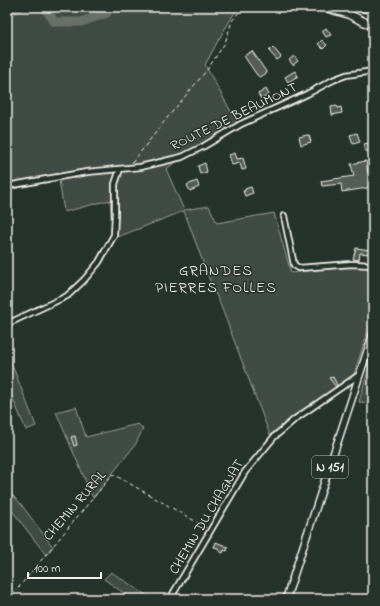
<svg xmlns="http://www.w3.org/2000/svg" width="380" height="606" viewBox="0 0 380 606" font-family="'Indie Flower',sans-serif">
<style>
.green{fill:#414b45;stroke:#9a9e96}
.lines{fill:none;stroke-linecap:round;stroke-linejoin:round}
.river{stroke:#676f68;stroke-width:9}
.building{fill:#525c55;stroke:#f4f1e8}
.minor-casing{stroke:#f4f1e8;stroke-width:8}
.major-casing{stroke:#f4f1e8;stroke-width:9}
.highway-casing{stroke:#f4f1e8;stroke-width:10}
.path{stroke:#f4f1e8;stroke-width:1;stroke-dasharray:4 3;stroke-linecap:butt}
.minor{stroke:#26332d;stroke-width:4.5}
.major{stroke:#26332d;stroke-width:6}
.highway{stroke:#26332d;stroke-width:7}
.labels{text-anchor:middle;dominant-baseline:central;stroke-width:3;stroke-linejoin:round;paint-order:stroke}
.shield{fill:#26332d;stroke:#b6b8b0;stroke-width:1}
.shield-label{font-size:13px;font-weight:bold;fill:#f4f1e8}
.street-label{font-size:14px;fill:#f4f1e8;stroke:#26332d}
.neighbourhood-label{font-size:15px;letter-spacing:1px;fill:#f4f1e8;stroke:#26332d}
</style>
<rect width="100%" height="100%" fill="#26332d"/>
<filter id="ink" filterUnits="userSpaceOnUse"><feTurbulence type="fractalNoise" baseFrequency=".025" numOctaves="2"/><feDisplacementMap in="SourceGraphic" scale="8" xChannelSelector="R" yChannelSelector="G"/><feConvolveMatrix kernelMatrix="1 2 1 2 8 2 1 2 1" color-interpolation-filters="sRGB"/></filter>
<g filter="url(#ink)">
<path class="green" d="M7,7H238L219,39L205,65L238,124L204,143L166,169L184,210L209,206L217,223L274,213L291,273L338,267H373V315L353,377L286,422L270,435L219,301L213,289L184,211L115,238L112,228L110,200L64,212L59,180L7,190Z
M373,349V403L359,402L369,367V360Z
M7,352L36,426L26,430L7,385Z
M76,407L86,437L138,424L143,429L135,445L93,498L56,412Z
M7,490L20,503L53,547L46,555L7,504Z
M111,572L152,599H132L104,579Z"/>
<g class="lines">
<path class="river" d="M44,7L55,22H81L107,13L109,7
M7,13L12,10L20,7"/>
</g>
<path class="building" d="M326,28L331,35L326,37L322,31Z
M322,40L327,45L323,49L318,44Z
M273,47L281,57L277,60L269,51Z
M252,51L267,73L260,77L257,75L244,56Z
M294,56L298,61L293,65L289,60Z
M295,71L298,76L288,82L285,77Z
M266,89L269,95L261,99L258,94Z
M337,106L338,108L341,107L342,113L332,115L331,107Z
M357,133L360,142L353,144L350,135Z
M307,135H309L311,142L301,145L299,137Z
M368,143L370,151H365L364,144Z
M235,153L237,159L243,158L246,169L242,170L240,163L232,165L229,155Z
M366,161L368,173H373V187L342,192L341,184L322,186L321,181L354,176L351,164Z
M205,163L207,172L200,174L198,166Z
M197,181L199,187L190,191L187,185Z
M251,187L253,193L245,196L243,191H245V189Z
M356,248L370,250L369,254L360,253L359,260L353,259Z
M333,377L337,385L336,387L329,378Z
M75,436L77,445L74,446L71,437Z
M216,542L228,547L227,551L224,550L223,553L219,551L218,548L214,547Z"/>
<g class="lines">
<g class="minor-casing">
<path id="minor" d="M7,186L87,172L140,167L182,157L204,146L241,124L307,94L333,80L346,75L373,71
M284,216L294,265L299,268L352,264L373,265
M7,324L67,296L84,280L99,262L114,235L115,214V184L120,169
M170,599L245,472L274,437L295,419L359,375"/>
</g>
<g class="major-casing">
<path id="major" d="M286,599L373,334"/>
</g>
<g class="highway-casing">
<path id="highway" d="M324,7L348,14L373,26
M360,7L373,10"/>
</g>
<path class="path" d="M132,163L163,123L207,70L225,43L232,21L243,7
M368,365L373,363
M9,599L113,474L207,528"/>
<use href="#minor" class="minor"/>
<use href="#major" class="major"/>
<use href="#highway" class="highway"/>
</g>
</g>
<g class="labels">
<rect class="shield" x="312" y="456" width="36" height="22" rx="3"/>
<g class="shield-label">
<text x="330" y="467">N 151</text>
</g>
<g class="street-label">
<text transform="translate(234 117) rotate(-26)">ROUTE DE BEAUMONT</text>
<text transform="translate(75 506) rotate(-49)">CHEMIN RURAL</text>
<text transform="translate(207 517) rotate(-59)">CHEMIN DU CHAGNAT</text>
</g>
<g class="neighbourhood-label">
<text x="216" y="271">GRANDES<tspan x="216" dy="17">PIERRES FOLLES</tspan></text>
</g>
</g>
<rect width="380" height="606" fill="none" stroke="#26332d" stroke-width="24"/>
<rect x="12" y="12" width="356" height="582" fill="none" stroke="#f4f1e8" stroke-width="1.5" filter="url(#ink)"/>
<path d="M28 572v6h73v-6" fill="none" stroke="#f4f1e8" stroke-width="2"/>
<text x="34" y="572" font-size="12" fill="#f4f1e8" stroke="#26332d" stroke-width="3" paint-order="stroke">100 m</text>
</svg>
